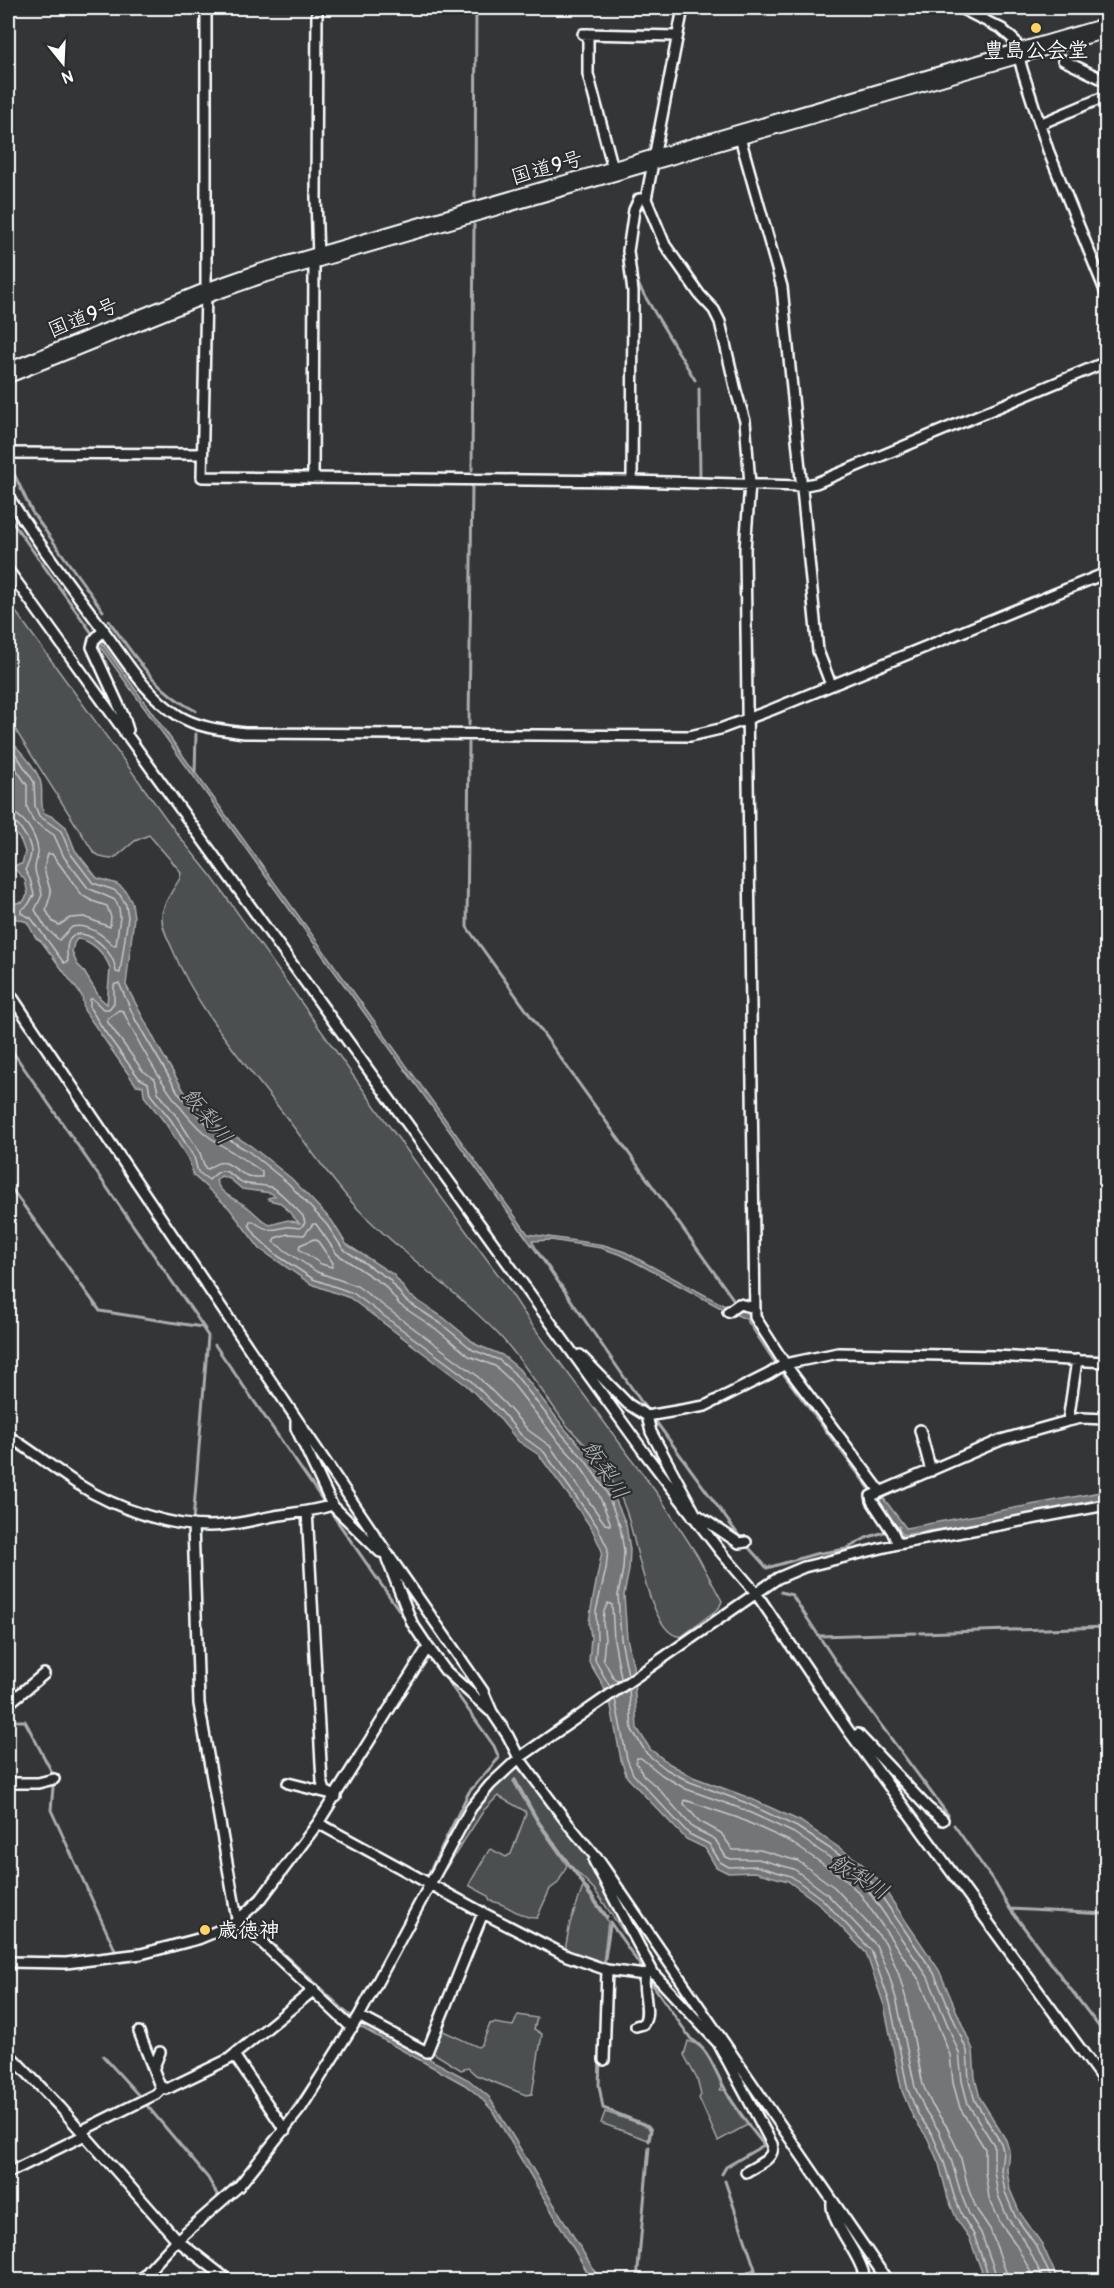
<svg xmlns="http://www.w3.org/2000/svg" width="1114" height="2288" viewBox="0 0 1114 2288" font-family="Pangolin,'Klee One',sans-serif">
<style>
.green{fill:#4c4f50;stroke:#a6a7a8;stroke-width:1.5}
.water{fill:#737576;stroke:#abacad;stroke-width:1.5;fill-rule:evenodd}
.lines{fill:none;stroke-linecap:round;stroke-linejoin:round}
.shore{stroke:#c7c8c8;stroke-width:1.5}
.stream{stroke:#abacad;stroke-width:3}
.street-casing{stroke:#fff;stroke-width:14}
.highway-casing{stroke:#fff;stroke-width:22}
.street{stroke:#2a2d2e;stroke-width:9}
.highway{stroke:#2a2d2e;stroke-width:18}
.poi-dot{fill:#ffd166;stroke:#2a2d2e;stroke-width:2}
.labels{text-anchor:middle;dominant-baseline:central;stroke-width:4.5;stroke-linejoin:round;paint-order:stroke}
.poi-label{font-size:21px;font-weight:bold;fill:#fff;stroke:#2a2d2e}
.street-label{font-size:21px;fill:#fff;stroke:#2a2d2e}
.water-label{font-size:22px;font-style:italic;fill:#b2b3b4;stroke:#2a2d2e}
</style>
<rect width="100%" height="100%" fill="#333536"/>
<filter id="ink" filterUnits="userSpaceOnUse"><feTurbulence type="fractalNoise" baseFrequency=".0167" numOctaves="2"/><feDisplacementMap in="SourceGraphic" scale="12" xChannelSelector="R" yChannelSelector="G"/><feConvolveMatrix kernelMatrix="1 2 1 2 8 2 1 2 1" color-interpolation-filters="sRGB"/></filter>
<g filter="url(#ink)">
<path class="green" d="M8,601L178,835L212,877L384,1119L505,1284L530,1322L659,1496L697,1555L722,1601L719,1608L682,1636C650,1641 635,1531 625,1508C618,1488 604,1467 591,1451C582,1441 573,1433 565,1423C544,1395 522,1359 499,1335C455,1289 401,1254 357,1208C333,1182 313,1153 292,1125C250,1068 199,1015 172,948C168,939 161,927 162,916C162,904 174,889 180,878L181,872L149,835L135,841L117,856L111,859L104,858L94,853L18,734L14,726L16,720L8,707Z
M518,1768L586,1853L642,1959L594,1889L569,1864L538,1821L515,1779L513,1781L537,1822L567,1865L558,1883L550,1889L537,1918C520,1919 506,1902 490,1901L487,1895L470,1886V1883L489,1850L491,1849L506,1857L511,1854L526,1814L525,1811L498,1796L484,1810L445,1870C454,1845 493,1775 518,1768Z
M583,1887L608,1921L603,1964L565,1950L570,1923Z
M518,2015L537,2018L534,2029L542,2034L532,2094L526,2095L476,2075L468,2068L461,2070L432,2052L441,2030L478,2047L482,2044L490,2024L494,2023L513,2026Z
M688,2041C706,2044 717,2071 722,2087L720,2090H725L749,2124L718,2141L699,2098L701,2095L697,2079L684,2055Z
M605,2112L648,2126L650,2130L648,2140L601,2123Z"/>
<path class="water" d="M99,639L528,1234L604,1245L625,1252L727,1307L733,1309L740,1307L750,1316L773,1352L906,1528L1106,1491V1498L988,1522L903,1535L776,1365L746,1319L723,1309L622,1255L601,1248L551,1240L532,1241L546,1265L96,641Z
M8,739C20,750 34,764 40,780C44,791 39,802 44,813L55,818L66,827L75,850L97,878L117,884L125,890L132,903L134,917L126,985L160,1050L184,1091L197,1106L217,1125L251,1146L292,1179L332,1221L346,1244L394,1275L409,1295L444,1318L477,1345L502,1355L519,1369L565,1429L590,1456L611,1489L626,1524L630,1550L629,1570L624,1595L627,1638L633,1665L637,1728L650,1749L670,1764L693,1777L747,1797L800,1821L860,1862L878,1880L939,1970L973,2050L975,2078L980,2098L1006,2140L1009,2150L1007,2170L1010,2190L1020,2213L1042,2244L1058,2280H985L969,2237L957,2220L948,2198L939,2164L927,2137L913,2117L902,2091L884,2005L866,1953L818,1903L788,1881L755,1872L728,1873L716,1867L705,1848L686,1839L627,1777L621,1760L611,1706L602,1683L589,1662L591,1637L589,1623L591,1609L602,1551L592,1529L572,1500L539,1455L518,1441L496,1414L466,1385L350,1298L311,1284L260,1249L229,1208L193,1175L189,1160L166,1124L144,1096L143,1086L136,1085L84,1010L82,996L41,941L36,938L27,922L8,916V904L23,902L28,894L25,880L14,868L16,865L22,864L25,852L21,841L8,822ZM77,939C92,940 105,954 110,968L107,1004L100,998L83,970L77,964L72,952L74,943ZM221,1176L230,1179L242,1189L271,1193L275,1196L268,1198L269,1200L281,1203L299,1223L288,1220L270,1225C262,1221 257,1215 250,1209C239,1200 221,1196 216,1181Z
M247,1919L348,2013L366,2025L469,2080L489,2097L600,2280H592L492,2110L479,2096L465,2085L351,2022L244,1921Z"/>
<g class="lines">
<path class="shore" d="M8,747L17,756L34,782L35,806L39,816L61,831L70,853L93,883L114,890L120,895L126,905L128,917L120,973L116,972C114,940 59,911 68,961L64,963L31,918L21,913V910L28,905L34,895L30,879L25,870C28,865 31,857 31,851C30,840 18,821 8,820
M8,757L27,785V807L33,821L54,835L64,857L88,888L115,900L119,908L120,917L116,945H113C102,934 88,923 72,927L59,940L46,928L35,910L42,895C41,886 35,876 35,868C35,862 39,856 38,850C36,835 23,813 8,812
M48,854H52L82,895L92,901L107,906L111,917L110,927L84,917L70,918L59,925L53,922L46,910L51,893L44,869Z
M119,1010L123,1011C141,1049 176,1111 208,1136C226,1149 245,1159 262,1172V1177C258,1177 251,1177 248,1176C232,1171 227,1153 208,1169L205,1168L200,1153L177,1117L158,1092L155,1079L143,1071L107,1021L108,1018Z
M313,1224H316L337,1254L384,1285L400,1305L436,1329L469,1356L495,1366L509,1379L555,1438L579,1464L599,1495L610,1522V1525L605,1524L550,1446L528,1430L506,1405L475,1374L357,1286L317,1272L273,1242L275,1238L288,1234L304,1235Z
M314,1239L317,1240L333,1263L332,1267L321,1264L299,1249L300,1245Z
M608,1603L612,1605L614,1640L621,1678L618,1681L615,1680L603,1659L605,1638L603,1622L604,1611Z
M610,1687L595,1660L597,1638L596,1611L606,1569L608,1549L597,1526L544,1452L522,1436L500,1410L470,1380L353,1293L313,1279L278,1256L258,1238L249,1225L250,1221H253C266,1231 271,1231 286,1227C290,1226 295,1228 300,1228L305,1223L303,1216C297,1210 279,1190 273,1188C264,1184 253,1186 244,1183C227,1176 227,1161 209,1180L198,1172L194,1157L171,1120L150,1094L148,1083L139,1078L105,1032L90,1008V999H93L103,1009H109L114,1003V985L119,983L135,1019L155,1053L179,1094L193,1110L213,1130L248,1151L288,1183L327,1225L343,1249L389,1279L405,1300L440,1323L473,1350L499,1360L514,1373L561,1433L585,1460L606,1491L620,1526L624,1551L623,1569L618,1595L621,1639L628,1675
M629,1689L632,1730L647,1754L666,1769L690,1782L744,1802L797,1827L856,1866L873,1884L934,1973L967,2051L969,2080L975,2101L1001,2143L1003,2151L1001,2170L1005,2192L1015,2216L1037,2247L1052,2280
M615,1699L627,1759L633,1774L689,1834L709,1844L720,1862L729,1867L756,1866L791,1876L822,1899L871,1950L890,2003L908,2090L918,2114L932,2134L944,2162L954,2196L963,2217L974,2235L990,2280
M998,2280L981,2233L969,2214L961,2194L951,2159L939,2131L925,2110L915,2087L897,2002L889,1975L876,1945L827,1894L794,1869L758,1859H731L726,1857L715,1839L693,1828L657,1787L643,1775L636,1762L637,1758H641L662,1775L686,1789L742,1809L794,1833L851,1872L867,1889L928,1977L959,2053L962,2081L968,2104L994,2145V2171L998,2195L1008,2219L1023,2238L1044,2280
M1007,2280L1006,2272L990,2229L977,2210L969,2191L960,2155L947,2127L932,2105L923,2085L906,1999L898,1972L885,1942L834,1887L798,1861L760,1850H733L721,1833L699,1821L684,1804L685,1800L738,1818L789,1841L845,1879L861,1895L920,1981L950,2055L953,2083L960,2108L985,2149V2172L989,2198L1001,2224L1015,2243L1035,2280"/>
<path class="stream" d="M475,197L476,8
M635,275L640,288L695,380
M699,389L700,479
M8,461L32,512L103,611
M472,470L474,225
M8,516L94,636
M109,621C134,655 156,692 196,711
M469,725L472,484
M469,743L467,927L469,930L736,1303
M195,773L196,734
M8,1045L205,1329
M8,1184L100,1311L202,1327L208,1336L193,1521
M539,1254L649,1413
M215,1345L324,1502
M654,1419L742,1540L767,1568L815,1554L846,1549L866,1538L899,1527
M58,1476L80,1490
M330,1511L408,1623
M781,1592L792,1595L851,1685L948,1815
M920,1633L1106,1627
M819,1636L916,1633
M8,1721H25L54,1776L51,1810L116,1952
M515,1780L538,1821L607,1917
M954,1825L995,1883L1010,1909L1106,2036
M296,1844L317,1816
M232,1862L241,1915
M426,1879L469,1792L499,1758L494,1746L442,1673
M1010,1909L1106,1914
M241,1910L264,1888
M610,1922L644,1971
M116,1952L148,1948
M604,1965L610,1925
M648,1978L691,2039C708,2048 714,2069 723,2085C732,2104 754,2133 769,2151
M354,2014L423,1886
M103,2056L141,2098
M600,2059L599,2085L603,2108L648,2126L651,2130L649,2141
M144,2102L208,2178L218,2196
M284,2121L322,2066
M722,2174L726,2167L764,2145
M725,2181L755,2269V2280
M222,2195L247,2168L275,2132
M637,2280L649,2147
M735,2280L755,2269"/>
<g class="street-casing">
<path id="street" d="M206,8V293L202,477L632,481L801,486L816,483L1106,362
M317,8L316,198L318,258
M683,8L646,199L665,245L700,295L714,310L720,322L736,391L745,421L750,484L745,549L755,1317L785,1364L880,1491
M960,8L1002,29L1015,41L1022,69L1048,150L1106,293
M583,34L677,36
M588,34V74L614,172
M1063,60L1106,81
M1040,124L1106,96
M739,134L782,287L818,651L831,685
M8,453L202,454
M313,478L314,259
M632,481L633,292L628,251L634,210L639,199H646
M8,496C36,541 69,584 101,627C125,659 144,694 179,716C199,728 222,730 245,733L690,736L720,729L771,710L1106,573
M8,570L644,1452L720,1551L756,1593L848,1730L1106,2084
M104,630L94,640L92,647L124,717L128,730L125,734
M8,991L387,1553L483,1691L492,1712L508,1736L519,1758L569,1825L600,1862L887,2280
M728,1312L739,1304L755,1308
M580,1355L628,1404L647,1416L705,1406L769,1374L785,1364L838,1353L995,1356L1106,1362
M647,1416L651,1432L696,1515
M296,1421V1428L332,1505L380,1552L384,1553
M1068,1421L1081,1418L1106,1419
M920,1430L931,1471
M8,1436C31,1450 52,1467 76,1483C114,1508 178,1531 224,1525C239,1524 254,1520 269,1517C290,1513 312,1512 332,1505
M307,1511L322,1781L325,1791L336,1797
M693,1517L696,1515L699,1516L739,1543L746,1542
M193,1525L199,1704L237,1919L352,2028
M898,1544L892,1531L872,1501L871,1496L1001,1440L1068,1421L1077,1360
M387,1559L412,1623L428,1647L445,1670L490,1711
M8,1704L44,1674
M858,1734L928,1808L943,1820
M8,1783H38L54,1779
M288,1783L328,1793
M318,1823L483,1913L567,1956L607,1970L645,1975L652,1970
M594,1861L654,1974L718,2043L772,2144C776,2159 757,2165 746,2172
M8,1962L66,1963L141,1954L198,1939L232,1925L261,1899L318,1823L428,1647
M359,2016L427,2052L483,1913
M636,2026L643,2024C652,2013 641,1990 645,1975
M8,2053L60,2107L177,2240L228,2280
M234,2055L285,2130
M604,2060L607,1970
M154,2067L160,2052
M162,2087L167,2089L229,2059L314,1990
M81,2131L156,2094L161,2089L139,2032
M8,2173L85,2135
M832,2203C830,2223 862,2255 865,2280
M140,2280L177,2240L239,2186L301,2108L359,2016L471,1808L490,1785L519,1758L778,1578L804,1567L898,1544L1106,1505"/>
</g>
<g class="highway-casing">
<path id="highway" d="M8,373L206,293L260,274L1106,28"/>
</g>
<use href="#street" class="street"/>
<use href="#highway" class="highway"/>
</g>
</g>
<g class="poi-dot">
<circle cx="1036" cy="28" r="6"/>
<circle cx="205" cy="1930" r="6"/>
</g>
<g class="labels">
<g class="poi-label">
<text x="1036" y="50">豊島公会堂</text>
<text x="217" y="1930" text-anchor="start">歳徳神</text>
</g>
<g class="street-label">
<text transform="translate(547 168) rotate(-16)">国道9号</text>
<text transform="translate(83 318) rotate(-22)">国道9号</text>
</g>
<g class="water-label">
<text transform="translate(207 1116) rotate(51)">飯梨川</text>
<text transform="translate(605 1470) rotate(57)">飯梨川</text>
<text transform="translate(859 1877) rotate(32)">飯梨川</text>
</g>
</g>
<rect width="1114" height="2288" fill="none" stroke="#2a2d2e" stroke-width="30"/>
<rect x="15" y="15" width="1084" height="2258" fill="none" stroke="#fff" stroke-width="2" filter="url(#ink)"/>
<g transform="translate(63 63) rotate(162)" stroke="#2a2d2e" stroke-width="4.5" paint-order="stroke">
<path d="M0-4.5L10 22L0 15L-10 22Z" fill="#ffffff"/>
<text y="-9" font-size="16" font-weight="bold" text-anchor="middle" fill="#ffffff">N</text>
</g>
</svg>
